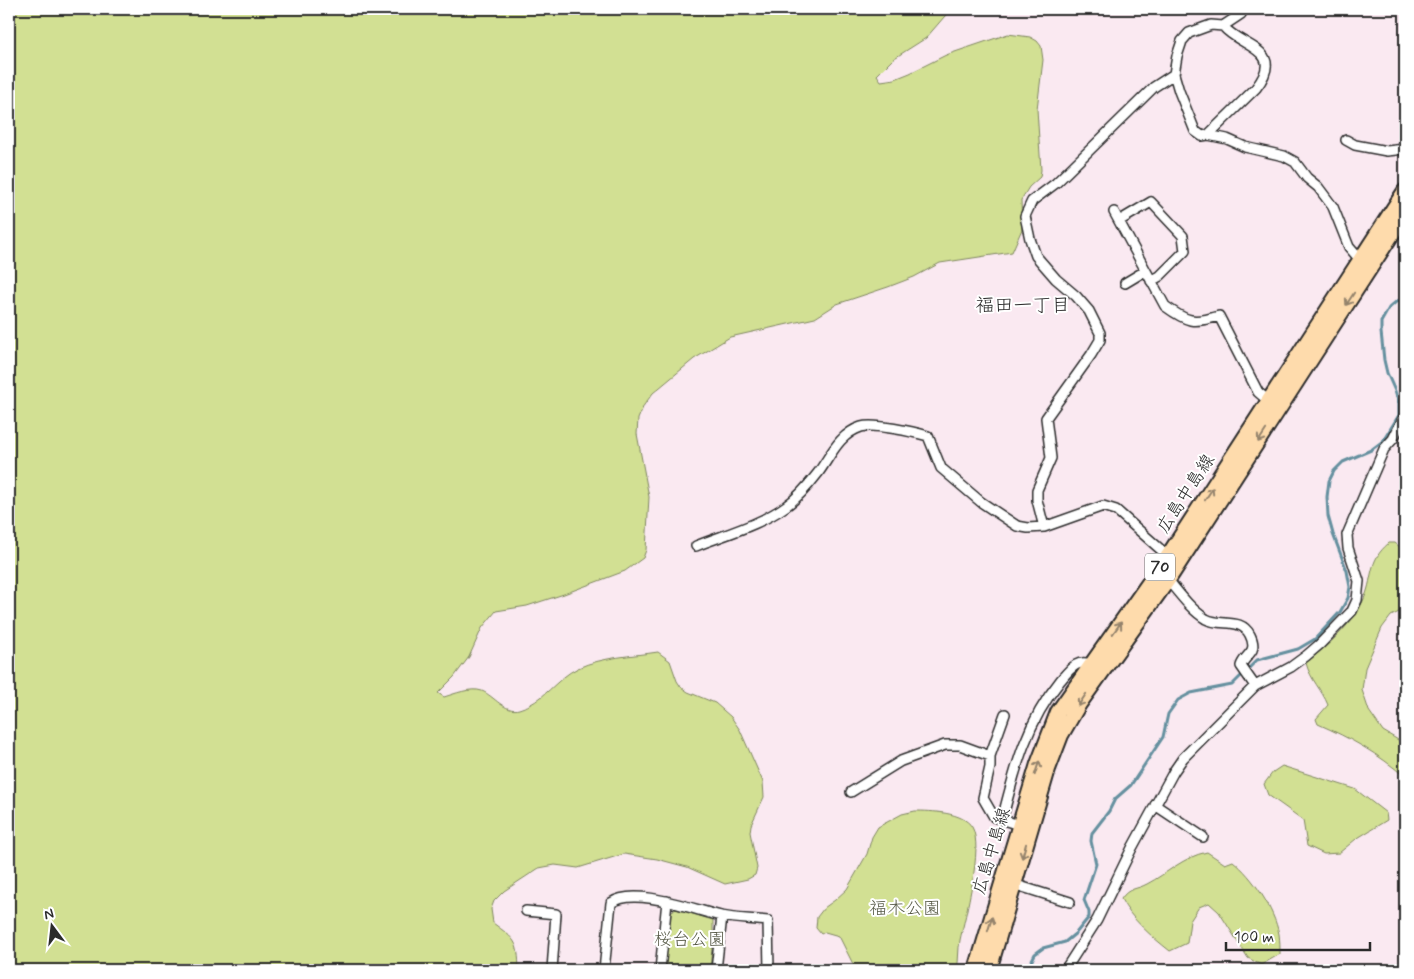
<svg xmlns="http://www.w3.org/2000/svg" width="1414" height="979" viewBox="0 0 1414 979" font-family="Mynerve,'Klee One',sans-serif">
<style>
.green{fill:#d2e093;stroke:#7e865f}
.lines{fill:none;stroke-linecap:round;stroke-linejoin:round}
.stream{stroke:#65909f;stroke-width:3}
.street-casing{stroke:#2b2b2b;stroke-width:12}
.primary-casing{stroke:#2b2b2b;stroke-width:18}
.street{stroke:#fff;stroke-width:9}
.primary{stroke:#fedbac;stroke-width:14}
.oneway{stroke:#94836c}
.labels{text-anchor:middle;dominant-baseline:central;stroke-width:4;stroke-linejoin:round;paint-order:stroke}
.shield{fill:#fff;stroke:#6b6b6b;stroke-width:1}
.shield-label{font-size:16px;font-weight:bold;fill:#2b2b2b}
.street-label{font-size:18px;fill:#2b2b2b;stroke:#fff}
.park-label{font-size:18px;fill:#555845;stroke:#fff}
.neighbourhood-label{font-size:19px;fill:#2b2b2b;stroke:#fff}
</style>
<rect width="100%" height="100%" fill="#fae9f1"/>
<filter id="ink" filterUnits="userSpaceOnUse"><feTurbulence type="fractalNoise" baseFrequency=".02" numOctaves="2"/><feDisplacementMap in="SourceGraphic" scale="10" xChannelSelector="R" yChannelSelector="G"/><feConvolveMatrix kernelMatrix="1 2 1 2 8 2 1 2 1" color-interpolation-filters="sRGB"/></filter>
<g filter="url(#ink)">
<path class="green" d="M9,9H951L926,38L893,59L877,75L881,81L895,79L910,73L946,55L1008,34L1030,37L1037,41L1041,46L1043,60L1037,109L1041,170L1040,177L1029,187L1021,200L1022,229L1012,252L940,263L914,277L888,287L837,304L815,318L730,337L694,359L653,393L644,405L638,419L637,434L649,497L646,550L643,558L625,571L564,594L527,606L496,611L482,628L469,657L454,677L438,693L444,697C454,694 471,687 482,691C494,696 505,713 519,709C543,703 556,678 578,668C602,657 632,656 658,652L670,661L677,681L681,687L688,692L715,703L731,717L740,730L763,782L764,797L751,825L750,832L757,868L755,875L748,879L725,884L687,867L657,859L624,854L578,868L555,865L539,868L504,891L494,901L491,909L493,923C516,940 518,941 519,970H9Z
M1389,543H1395L1405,551V609L1391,616L1382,628L1365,668L1362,690L1369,711L1383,731L1405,744V777C1379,754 1350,738 1318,724L1316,719L1328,705C1322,690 1310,679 1306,663C1327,646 1351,626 1363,601C1374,579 1367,561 1389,543Z
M1282,766L1355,789L1386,813L1387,820L1356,839L1339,853L1324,854L1307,846L1303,820L1268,795L1264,784L1273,772Z
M915,811C931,811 963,812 972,827C984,847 965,917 960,940C958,950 959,960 957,970H860L854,966L839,936L825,932L821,934L816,928L817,917L824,908L835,900L847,889L867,854L872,837L878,827L902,814Z
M1207,852L1225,864L1233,861C1253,877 1274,909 1279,934C1280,941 1280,948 1280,954L1261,965L1248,958L1219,912L1209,903L1199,907L1190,921L1187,943L1170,951C1151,936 1132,920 1121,899C1129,887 1136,890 1147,884C1168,873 1183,857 1207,852Z
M676,909L713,920V937L710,970H665L670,912Z"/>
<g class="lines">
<path class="stream" d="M1027,970L1035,954L1043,948L1065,942L1076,933L1089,917V912L1084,900L1096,864L1091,841L1092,833L1109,811L1115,799L1131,785L1163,737L1168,714L1178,700L1191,693L1232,685L1257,660L1298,649L1315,639L1340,612L1348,598L1350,587L1347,571L1333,534L1328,516L1327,497L1329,481L1334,471L1343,462L1371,450L1383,441L1399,415V404L1395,391L1387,373L1384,360L1381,332V322L1389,308L1397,301L1405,299"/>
<g class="street-casing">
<path id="street" d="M1223,26C1240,48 1287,48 1256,88L1208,135L1202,136L1195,131L1179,91L1174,74L1177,56L1182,41L1189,33L1211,25L1223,26L1241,14L1243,9
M1208,135L1227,139L1245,147L1284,156L1295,162L1307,178L1318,187L1333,207L1349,247L1362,262
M1346,140L1355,145L1387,151L1405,149
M1114,212L1165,306C1187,322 1193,324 1219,316L1258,392L1272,404
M1119,221L1151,202L1183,236L1185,251L1160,276L1151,281
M1125,283L1145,271
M1044,527L1037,500V490L1051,458L1046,418L1091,355L1100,340V333L1089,311L1076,296L1056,279L1036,256L1030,239L1025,216L1032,201L1056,183L1154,87L1174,74
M696,546C726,534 760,525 786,506C799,497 808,486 818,473C830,457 839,434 861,427C874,423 914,432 928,436L941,468L981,502L1017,526L1028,528L1044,527L1103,506L1116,510L1168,556V559
M1168,577V580C1179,593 1191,610 1206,619C1221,627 1241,617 1250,635C1252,639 1254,645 1252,650C1249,656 1243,659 1241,666L1255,686
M1005,714L990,756V767L983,798L994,817L1019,825
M851,792L901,761L945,745H960L990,756
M1155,805L1203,837
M1002,820C1015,769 1026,723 1060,681C1070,669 1078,657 1094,666
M1010,883L1070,902
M526,911L556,914L552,970
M604,970L611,903C635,886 694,910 721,916C736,919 752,919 768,921L769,970
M660,970L667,901
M716,970L722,916
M1065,970L1097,920L1132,848L1174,771L1183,758L1255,686L1291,667L1306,656L1320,644L1352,611L1357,600L1359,581L1348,548L1347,535L1384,449L1393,439L1405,415"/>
</g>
<g class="primary-casing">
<path id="primary" d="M976,970L1038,764L1058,712L1168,556L1405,191
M989,970L1048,769L1061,735L1079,704L1168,580L1405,214"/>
</g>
<use href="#street" class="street"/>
<use href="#primary" class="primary"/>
</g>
<defs><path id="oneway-shaft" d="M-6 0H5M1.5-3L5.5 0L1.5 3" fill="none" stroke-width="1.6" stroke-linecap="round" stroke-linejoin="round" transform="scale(1.25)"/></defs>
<g class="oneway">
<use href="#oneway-shaft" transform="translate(1350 299) rotate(123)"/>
<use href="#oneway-shaft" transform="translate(1262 436) rotate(123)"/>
<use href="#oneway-shaft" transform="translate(1209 494) rotate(-57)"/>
<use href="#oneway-shaft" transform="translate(1117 628) rotate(-54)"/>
<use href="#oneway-shaft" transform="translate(1082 700) rotate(124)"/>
<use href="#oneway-shaft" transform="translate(1037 768) rotate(-72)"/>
<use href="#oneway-shaft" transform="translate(1024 851) rotate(106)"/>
<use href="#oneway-shaft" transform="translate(990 924) rotate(-73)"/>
</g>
</g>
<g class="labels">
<rect class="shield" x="1145" y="553.5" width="30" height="27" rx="4"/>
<g class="shield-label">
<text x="1160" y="567">70</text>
</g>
<g class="street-label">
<text transform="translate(1186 494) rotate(-57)">広島中島線</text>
<text transform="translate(992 851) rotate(-73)">広島中島線</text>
</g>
<g class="park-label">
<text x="905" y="909">福木公園</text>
<text x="690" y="940">桜台公園</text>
</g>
<g class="neighbourhood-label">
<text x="1023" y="305">福田一丁目</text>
</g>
</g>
<rect width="1414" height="979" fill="none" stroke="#fff" stroke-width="30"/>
<rect x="15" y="15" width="1384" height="949" fill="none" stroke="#2b2b2b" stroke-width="2" filter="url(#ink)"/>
<g transform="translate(52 926) rotate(345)" stroke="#ffffff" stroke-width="4" paint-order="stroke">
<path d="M0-4L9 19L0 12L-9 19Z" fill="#2b2b2b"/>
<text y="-8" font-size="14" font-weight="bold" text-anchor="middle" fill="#2b2b2b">N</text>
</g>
<path d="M1226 942v8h144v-8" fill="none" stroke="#2b2b2b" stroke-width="2.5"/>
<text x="1234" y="942" font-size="15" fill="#2b2b2b" stroke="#ffffff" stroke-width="4" paint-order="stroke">100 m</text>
</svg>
